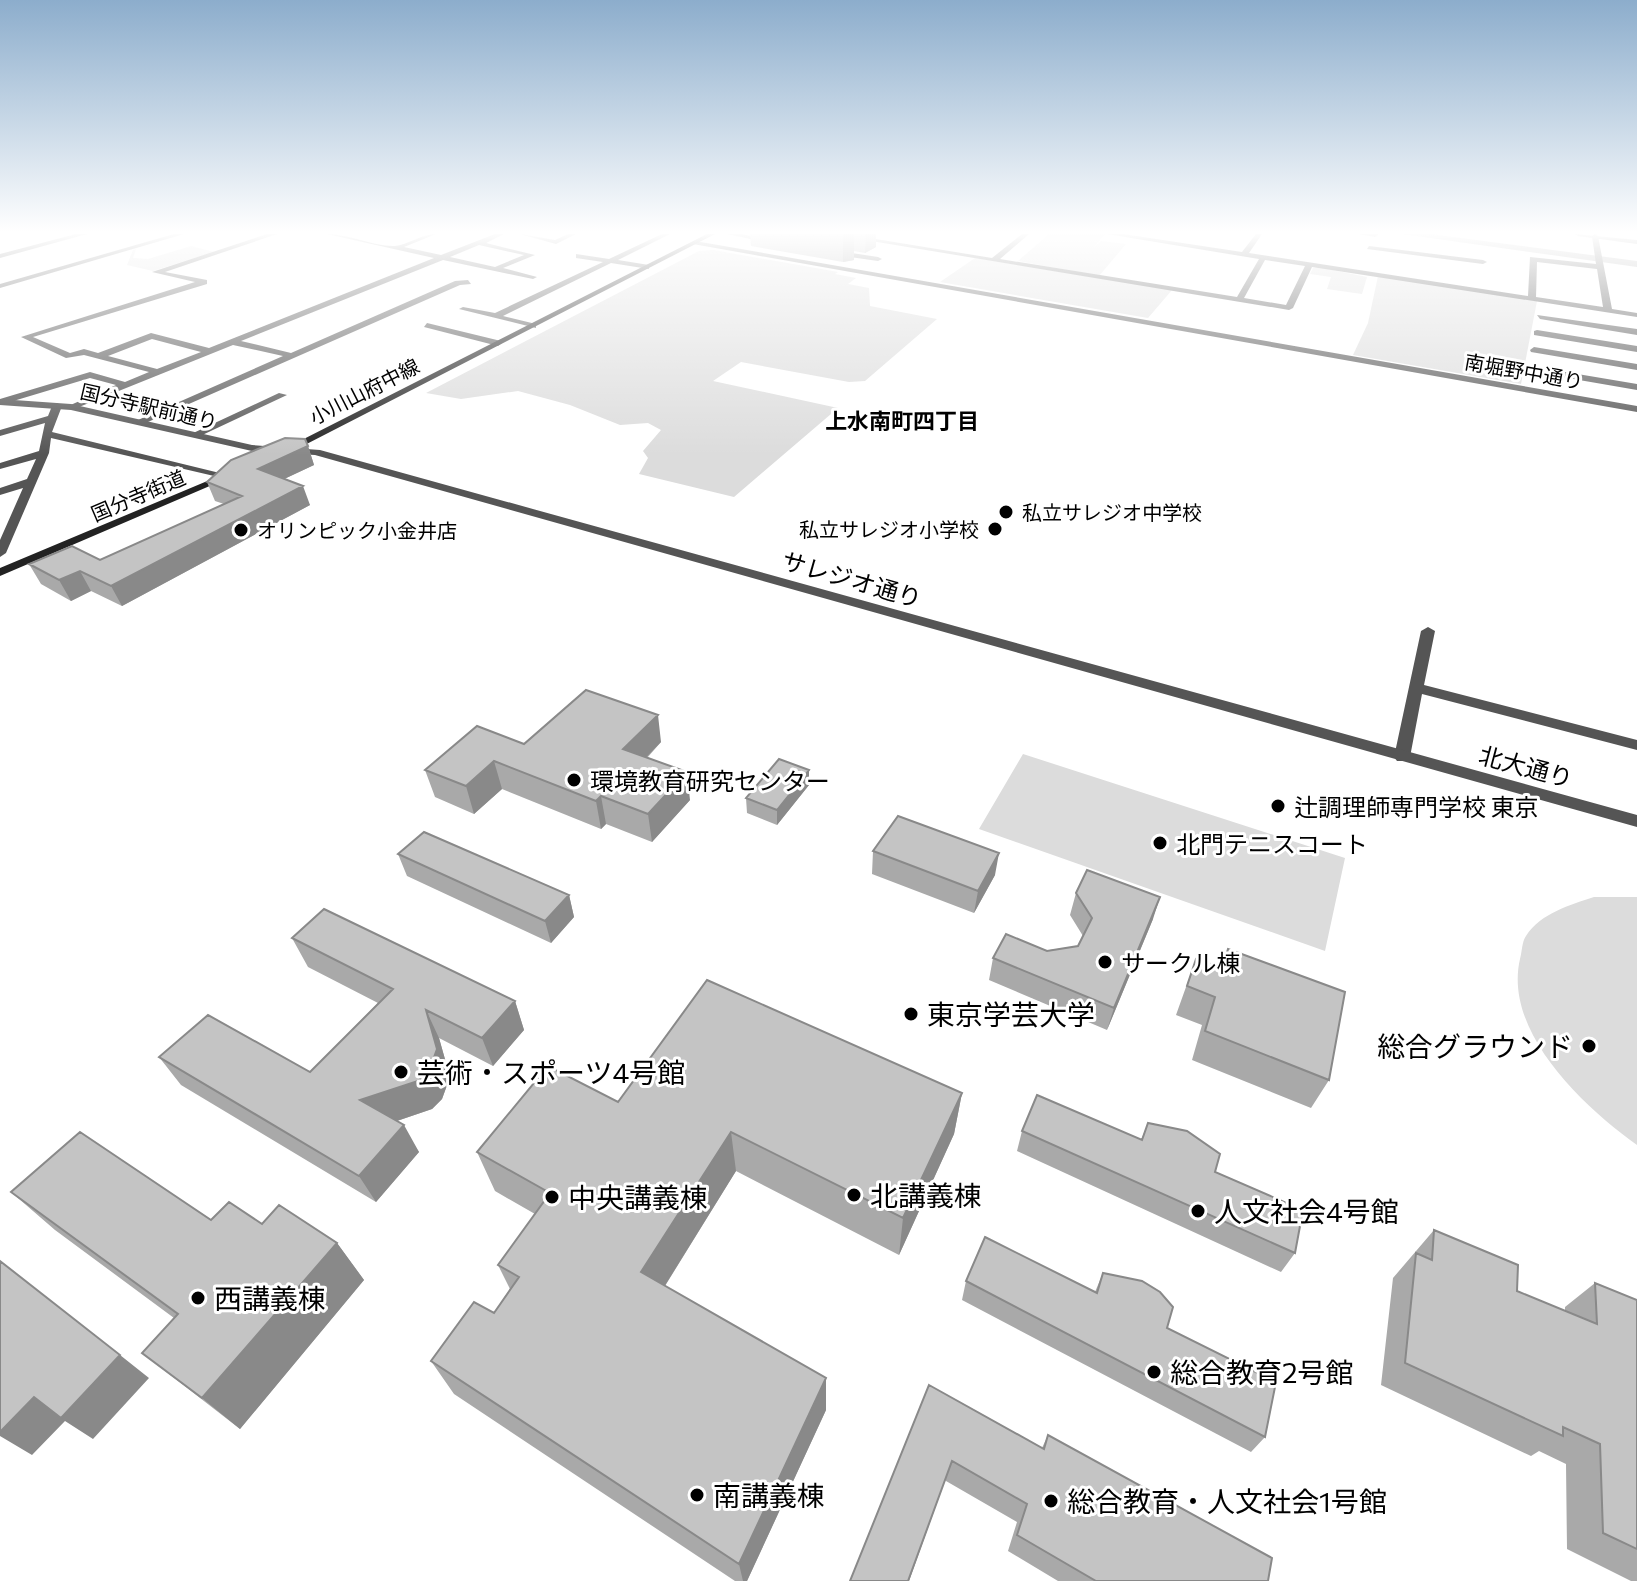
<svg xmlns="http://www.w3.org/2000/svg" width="1637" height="1581" viewBox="0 0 1637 1581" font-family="Commissioner,'Noto Sans JP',sans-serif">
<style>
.green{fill:#dcdcdc}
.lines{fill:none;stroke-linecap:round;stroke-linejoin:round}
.canal{fill:#a3a3a3;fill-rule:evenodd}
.minor{fill:#555;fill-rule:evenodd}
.tertiary{fill:#555;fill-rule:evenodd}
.secondary{fill:#222;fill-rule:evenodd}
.wall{fill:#a9a9a9}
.shaded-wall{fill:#898989}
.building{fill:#c4c4c4;stroke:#898989;stroke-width:2}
.poi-dot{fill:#000;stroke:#fff;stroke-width:3}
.labels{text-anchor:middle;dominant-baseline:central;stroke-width:6;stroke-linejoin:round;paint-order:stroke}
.far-street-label{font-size:20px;fill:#000;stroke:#fff}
.far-poi-label{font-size:20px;fill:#000;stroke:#fff;text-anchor:start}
.far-neighbourhood-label{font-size:22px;font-weight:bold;fill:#000;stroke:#fff}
.street-label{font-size:24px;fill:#000;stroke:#fff}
.poi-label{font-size:24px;fill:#000;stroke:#fff;text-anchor:start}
.near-poi-label{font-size:28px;fill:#000;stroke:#fff;text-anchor:start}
</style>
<rect width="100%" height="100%" fill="#fff"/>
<path class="green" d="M1049,234H1105L1094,247L1101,241L1126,244L1099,276L1018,261Z
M191,246L214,252L153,271L127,265L133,250L136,249L133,258L148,259Z
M713,250L838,272L835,274L856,278L848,284L869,288L870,306L937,319L865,381L849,382L741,362L713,381L838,408L734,497L639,474L648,458L643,451L661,430L648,423L620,425L570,405L518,391L461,399L426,393L699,251Z
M975,258L1172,290L1148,318L940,282Z
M1318,267L1367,277L1362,294L1327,289L1331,277L1310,274L1313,268Z
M1378,276L1537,301L1521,384L1353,355L1368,323Z
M1023,754L1345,858L1325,951L979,829Z
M1594,897H1637V1145C1584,1107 1503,1032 1520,959C1522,952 1522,941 1526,936C1541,913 1570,905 1594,897Z"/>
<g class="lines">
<path class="canal" d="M1402,234H1430L1637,261V267Z"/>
<path class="minor" d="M76,234H87L0,258V254Z
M174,234H184L0,288V284Z
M267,234H277L165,272L207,280V284L33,337L70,353L84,349L98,353L151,333L209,348L434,258L327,234C349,234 375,247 395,246C407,245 422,234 436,234L404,247L441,255L495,234H504L486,243L535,255L503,268L537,277L533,279L443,260L241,341L291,353L455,281L468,280L471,284L460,285L141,425L136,422L138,420L283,356L233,345L74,409L66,407L116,385L90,378L0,405V399L90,372L125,382L149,372L84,355L66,358L21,337L195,282L152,272ZM479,245L524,255L495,267L450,257ZM152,339L201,352L157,369L108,356Z
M520,234L555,240L568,234H576L556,244Z
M662,234H670L618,260L649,265V269L611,263L503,316L536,324V328L459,309L463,307L495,313L603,262L576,258V254L609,259Z
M727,234H742L773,241L770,243Z
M829,234H845L992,258L1022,234H1029L1000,259L1237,297L1259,259L1107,234H1123L1242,252L1256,234H1262L1249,253L1528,296L1530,257L1596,264L1592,236L1595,234L1598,236L1612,309L1637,313V317L1312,267L1293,308L1289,310ZM1265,260L1305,266L1286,305L1244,298ZM1537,262L1597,269L1603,307L1536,297Z
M1359,234H1378V235L1375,237Z
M1369,246L1483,260L1487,262L1483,264L1367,249Z
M832,250L878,257L882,259L878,261L829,254Z
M1537,315L1637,329V335L1540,319Z
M427,323L501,341L502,343L498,346L424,327Z
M1537,330L1637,346V352L1534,335V331Z
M1534,347L1637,364V370L1531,352L1530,350Z
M1530,366L1637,384V390L1527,371V367Z
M279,393L287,395L198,437L189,435Z
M57,403L62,406L52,432L232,476L227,479L51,438L49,453L6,553L0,557V540L23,488L0,495V488L27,479L36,459L0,469V463L39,451L45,423L0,436V430L48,416L52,406Z
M1428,627L1435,631L1424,685L1637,740V750L1422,694L1410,757L1407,761H1397L1394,757L1421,631Z"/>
<path class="tertiary" d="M1575,234L1637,240V244L1578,236Z
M695,241L1637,406V412L693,244Z
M0,399L71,404L252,445L320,450L1637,815V827L315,455L252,451L71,410L0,405Z"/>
<path class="secondary" d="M707,234H715L293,451L284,449Z
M224,474L233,476L0,576V568Z"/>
</g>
<path class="wall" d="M750,234H876V247L865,253L854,251V260L843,262L751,246Z
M308,446L314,465L284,479L310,505L122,606L91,591L71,601L41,584L29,564L100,560L224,504L215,501L207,482Z
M661,742L647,758L690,800L652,842L606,824L601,829L502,789L474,814L435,797L425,770L524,744Z
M809,770V785L777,825L747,813L746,798Z
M873,851L995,875L974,913L872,874Z
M398,854L569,895L574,917L551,943L407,876Z
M1076,893L1153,919L1107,1030L989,980L993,958L1078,946L1083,936L1070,915Z
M292,938L515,1001L524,1030L493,1066L439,1038L450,1077L442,1099L432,1109L397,1121L419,1152L376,1202L181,1085L159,1057L310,1072L378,1003L308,967Z
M1228,949L1329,1080L1311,1108L1192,1060L1202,1025L1176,1015L1196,959L1220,967Z
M962,1093L954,1134L899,1255L736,1171L665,1286L826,1410L747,1581H735L454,1394L431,1361L494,1313L510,1289L498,1265L535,1214L495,1191L477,1152L618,1102Z
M1148,1123L1215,1172L1295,1253L1281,1272L1017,1151L1022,1131L1141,1140Z
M11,1192L211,1220L262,1224L337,1243L364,1280L240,1429L142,1353L174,1318L55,1230Z
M1434,1230L1517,1291L1565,1311V1307L1595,1283L1637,1300V1581H1631L1567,1549L1566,1464L1539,1451L1531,1456L1381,1385L1393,1278Z
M1103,1273L1167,1328L1265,1437L1251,1452L962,1300L966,1281L1095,1292Z
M929,1385L1042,1448L1048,1435L1268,1581H1058L1008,1551L1017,1522L946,1481Z"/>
<path class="shaded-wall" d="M843,234H854V260L843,262Z
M866,234H876V247L865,253Z
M308,446L314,465L265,488L258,469Z
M303,486L310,505L122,606L111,586Z
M80,571L91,591L71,601L59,580Z
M658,715L661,742L628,776L623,749Z
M494,761L502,789L474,814L466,786Z
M809,770V785L777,825V810Z
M687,772L690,800L652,842L648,814Z
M601,796L606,824L601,829L596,801Z
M999,853L995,875L974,913L978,891Z
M569,895L574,917L551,943L545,921Z
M1160,897L1153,919L1107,1030L1114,1008Z
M515,1001L524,1030L493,1066L482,1038Z
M426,1010L439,1038L450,1077L442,1099L432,1109L376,1128L360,1100Z
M962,1093L954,1134L899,1255L903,1218Z
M404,1125L419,1152L376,1202L359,1176Z
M731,1132L736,1171L651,1308L641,1272Z
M337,1243L364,1280L240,1429L202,1398Z
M120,1355L149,1378L93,1439L65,1421L32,1455L0,1436V1432L34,1397Z
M826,1378V1410L747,1581H743L739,1564Z
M952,1461L909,1581H908Z"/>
<path class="building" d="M285,438L305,439L308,446L258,469L303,486L111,586L80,571L59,580L29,564L72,546L100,560L242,496L207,482L231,460Z
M586,690L658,715L623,749L687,772L648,814L601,796L596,801L494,761L466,786L425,770L477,726L524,744Z
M779,759L809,770L777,810L746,798Z
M898,816L999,853L978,891L873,851Z
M424,832L569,895L545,921L398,854Z
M1087,870L1160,897L1114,1008L993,958L1006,934L1047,951L1078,946L1092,918L1076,893Z
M324,909L515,1001L482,1038L426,1010L437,1049L429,1071L418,1081L360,1100L404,1125L359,1176L159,1057L208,1015L310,1072L393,989L292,938Z
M1228,949L1345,992L1329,1080L1205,1031L1215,997L1187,986L1196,959L1222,968Z
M707,980L962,1093L903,1218L731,1132L641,1272L826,1378L739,1564L431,1361L474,1302L494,1313L519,1277L498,1265L550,1193L477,1152L548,1066L618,1102Z
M1037,1095L1142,1140L1148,1123L1187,1131L1220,1154L1215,1172L1303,1210L1295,1253L1022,1131Z
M80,1132L211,1220L229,1202L262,1224L279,1205L337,1243L202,1398L142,1353L178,1314L11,1192Z
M1434,1230L1518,1265L1517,1291L1597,1324L1595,1283L1637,1300V1549L1603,1533L1600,1444L1563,1427V1436L1405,1363L1416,1253L1432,1260Z
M985,1237L1097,1293L1103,1273L1142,1281L1160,1292L1173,1307L1167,1328L1276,1382L1265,1437L966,1281Z
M0,1261L120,1355L61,1418L34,1397L0,1432Z
M929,1385L1044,1449L1048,1435L1272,1558L1268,1581H1096L1017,1535L1027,1504L952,1461L908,1581H850Z"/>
<linearGradient id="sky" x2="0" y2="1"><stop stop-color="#8cadcc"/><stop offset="0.51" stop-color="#fff"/><stop offset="1" stop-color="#fff" stop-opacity="0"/></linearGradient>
<rect width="1637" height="455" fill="url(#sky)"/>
<g class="poi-dot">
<circle cx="1006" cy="512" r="8"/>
<circle cx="995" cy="529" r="8"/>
<circle cx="241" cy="530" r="8"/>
<circle cx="574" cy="780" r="8"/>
<circle cx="1278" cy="806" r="8"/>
<circle cx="1160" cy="843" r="8"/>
<circle cx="1105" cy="962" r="8"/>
<circle cx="911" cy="1014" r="8"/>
<circle cx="1589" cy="1046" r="8"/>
<circle cx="401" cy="1072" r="8"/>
<circle cx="854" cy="1195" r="8"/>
<circle cx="552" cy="1197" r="8"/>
<circle cx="1198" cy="1211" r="8"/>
<circle cx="198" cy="1298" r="8"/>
<circle cx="1154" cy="1372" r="8"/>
<circle cx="697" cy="1495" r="8"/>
<circle cx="1051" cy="1501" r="8"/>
</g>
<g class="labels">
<g class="far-street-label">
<text transform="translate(1524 371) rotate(10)">南堀野中通り</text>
<text transform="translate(364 391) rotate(-27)">小川山府中線</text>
<text transform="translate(149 406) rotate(13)">国分寺駅前通り</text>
<text transform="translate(138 495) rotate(-23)">国分寺街道</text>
</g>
<g class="far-poi-label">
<text x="1022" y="512">私立サレジオ中学校</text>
<text x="979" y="529" text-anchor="end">私立サレジオ小学校</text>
<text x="257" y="530">オリンピック小金井店</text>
</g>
<g class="far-neighbourhood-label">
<text x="902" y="420">上水南町四丁目</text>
</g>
<g class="street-label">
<text transform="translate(852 579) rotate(16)">サレジオ通り</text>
<text transform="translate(1526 766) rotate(15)">北大通り</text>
</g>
<g class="poi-label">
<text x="590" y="780">環境教育研究センター</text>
<text x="1294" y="806">辻調理師専門学校 東京</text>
<text x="1176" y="843">北門テニスコート</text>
<text x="1121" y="962">サークル棟</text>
</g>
<g class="near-poi-label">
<text x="927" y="1014">東京学芸大学</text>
<text x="1573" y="1046" text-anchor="end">総合グラウンド</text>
<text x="417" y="1072">芸術・スポーツ4号館</text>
<text x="870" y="1195">北講義棟</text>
<text x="568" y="1197">中央講義棟</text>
<text x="1214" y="1211">人文社会4号館</text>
<text x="214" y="1298">西講義棟</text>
<text x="1170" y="1372">総合教育2号館</text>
<text x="713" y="1495">南講義棟</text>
<text x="1067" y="1501">総合教育・人文社会1号館</text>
</g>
</g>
</svg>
